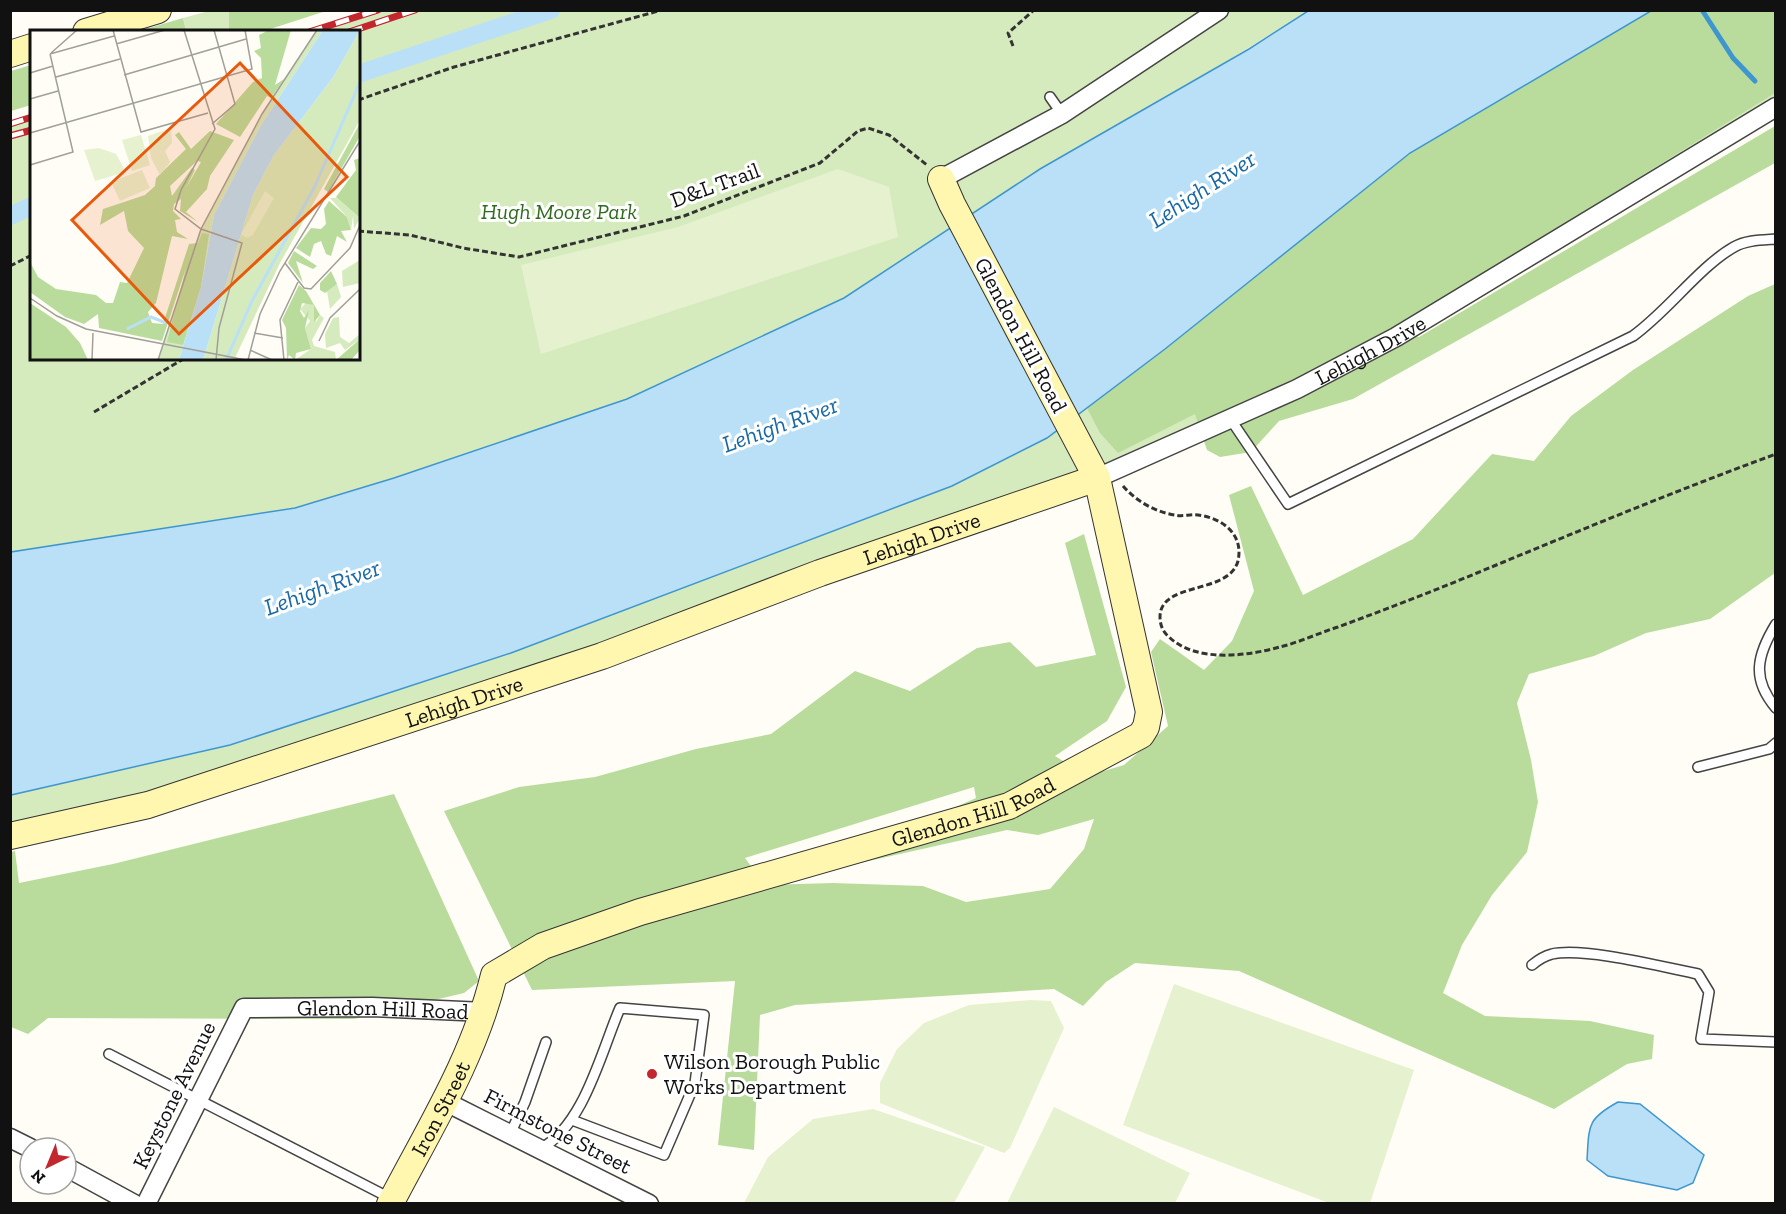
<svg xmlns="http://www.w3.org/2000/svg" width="1786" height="1214" viewBox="0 0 1786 1214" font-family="'Zilla Slab',serif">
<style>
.green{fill:#d5ebbd}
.forest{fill:#b9dc9c;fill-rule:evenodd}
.pitch{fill:#e6f2cf}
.water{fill:#b9e0f7;stroke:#3f96cf;stroke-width:1.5}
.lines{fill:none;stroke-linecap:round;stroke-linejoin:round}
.stream{stroke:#3f96cf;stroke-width:5}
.canal{stroke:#b9e0f7;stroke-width:18}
.lane-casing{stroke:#444;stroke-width:12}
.street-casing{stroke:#444;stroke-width:21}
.secondary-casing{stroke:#333;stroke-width:28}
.path{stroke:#333;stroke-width:3;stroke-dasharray:6 3;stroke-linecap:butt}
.lane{stroke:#fff;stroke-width:9}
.street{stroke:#fff;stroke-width:18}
.secondary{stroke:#fff6b0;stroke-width:26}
.rail-casing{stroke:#c4262e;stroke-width:7}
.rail{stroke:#fff;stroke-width:4.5;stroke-dasharray:14;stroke-linecap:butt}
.poi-dot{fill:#c4262e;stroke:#fff;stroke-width:2}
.labels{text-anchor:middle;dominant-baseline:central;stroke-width:6;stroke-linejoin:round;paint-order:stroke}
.street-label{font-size:22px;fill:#111;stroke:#fff}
.park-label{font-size:22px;font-style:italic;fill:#2f6b1f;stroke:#fff}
.poi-label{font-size:22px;fill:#111;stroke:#fff;text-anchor:start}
.water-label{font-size:24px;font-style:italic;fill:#1768a6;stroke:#fff}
.inset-river{fill:none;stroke:#b9e0f7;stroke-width:3}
.inset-road{fill:none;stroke:#a09f9a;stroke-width:1.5}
.view{fill:#e8590c;fill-opacity:0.15;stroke:#e8590c;stroke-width:3}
.inset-edge{fill:none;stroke:#111;stroke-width:3}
</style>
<rect width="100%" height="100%" fill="#fffdf5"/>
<path class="green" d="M378,10L1308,11L844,298L627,399L394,478L295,508L11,552V124L31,117L32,358H358V32L309,31Z
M209,11H229V31H186L183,18Z
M1651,11H1775V107L1513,266L1184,442L602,656L11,836L10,795L230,745L511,653L952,486L1047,438L1165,349Z"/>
<path class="forest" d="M229,11V10L326,11L264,31H229Z
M1651,11H1775V93L1389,332L1419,337L1775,126V163L1353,399L1279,421L1251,452L1220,457L1207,450L1195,414L1118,453L1100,433L1087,408L1165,349L1410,153Z
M183,18L186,31H139Z
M31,65V105L11,111V71Z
M1775,284V573L1710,619L1646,633L1594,656L1529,674L1517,703L1531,760L1538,802L1527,852L1492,895L1462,945L1443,993L1485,1016L1590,1021L1654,1035L1652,1059L1627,1064L1554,1109L1239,971L1135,963L1106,982L1083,1006L1054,989L795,1005L760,1015L754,1150L718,1145L735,981L532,990L444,811L519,787L595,777L696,749L771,734L855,671L910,691L977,648L1010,642L1036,667L1096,655L1065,543L1084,534L1126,687L1107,721L1055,756L1087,776L1124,765L1168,726L1151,652L1160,639L1204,670L1232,641L1254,591L1229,495L1251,486L1303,595L1413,539L1492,454L1534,461L1571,416L1633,370L1748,296ZM974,787L976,798L951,809L825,846L833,869L1007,830L1038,835L1094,819L1084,849L1050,889L966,902L923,886L833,883L765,885L745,858Z
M394,794L479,981L464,993L354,1019L48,1018L28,1034L11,1027V852L15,851L19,883L113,864Z"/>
<path class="pitch" d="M838,169L889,187L898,237L541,354L521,265L678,227Z
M1174,984L1414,1070L1370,1203H1329L1123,1125Z
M1031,1000L1051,1001L1064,1028L1010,1148L1004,1153L880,1103V1083L897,1049L924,1023L969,1005Z
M1054,1107L1190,1173L1175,1203H1007Z
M873,1109L985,1147L954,1203H744L768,1157L813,1119Z"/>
<path class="water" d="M1308,11H1651L1410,153L1165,349L1047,438L952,486L511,653L230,745L11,795V552L295,508L394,478L627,399L844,298L1040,169L1249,49Z
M1618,1102L1640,1104L1704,1155L1693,1183L1677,1190L1608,1176L1587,1160C1589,1125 1587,1119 1618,1102Z"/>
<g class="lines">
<path class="stream" d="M1702,10L1733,58L1755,81"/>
<path class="canal" d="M358,74L551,10
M10,216L32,206"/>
<g class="lane-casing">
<path id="lane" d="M1050,97L1062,114
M1231,420L1288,504L1633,336C1668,311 1699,267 1734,247C1746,240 1762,240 1776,239
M1776,624C1757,655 1751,679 1776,708
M1698,767L1769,749L1776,743
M1532,965C1538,960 1544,956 1552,954C1585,947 1663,967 1698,974L1709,992L1701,1039L1776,1042
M109,1054L390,1198
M510,1134L525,1102L546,1042
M540,1149C584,1126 601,1052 620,1008L704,1015L695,1083L664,1155L572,1120"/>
</g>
<g class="street-casing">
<g id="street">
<path d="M941,179L1062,114L1219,10"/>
<path id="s1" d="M1097,478L1297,389L1396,337L1776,107"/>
<path d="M446,1102L649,1204"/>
<path d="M10,1138L30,1148"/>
<path d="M66,1167L134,1204"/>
<path id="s2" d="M146,1204L244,1008L372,1007L485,1012"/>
</g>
</g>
<g class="secondary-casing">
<g id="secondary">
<path d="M86,32L158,10"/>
<path d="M10,54L32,47"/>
<path id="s3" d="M10,836L148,805L602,656L820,573L1097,478"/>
<path id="s4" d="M390,1204C429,1129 474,1058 494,975L543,946L640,912L1009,806L1141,735L1146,727L1149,712L1097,478L952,204L941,179"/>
</g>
</g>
<path class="path" d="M1013,46L1008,33L1034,10
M358,100L454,67L662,10
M358,231L410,235L463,248L519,257L684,216L820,163L858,131L868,128L889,135L927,165
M10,266L32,255
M94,412L185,358
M1123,486C1136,501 1155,512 1175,515C1182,517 1190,514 1198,515C1222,518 1244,534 1238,561C1229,595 1160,581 1160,617C1160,625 1163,632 1169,637C1196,663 1247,656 1280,647C1300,642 1319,633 1338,627C1384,610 1431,592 1477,573C1576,532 1675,491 1776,454"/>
<use href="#lane" class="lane"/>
<use href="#street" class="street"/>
<use href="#secondary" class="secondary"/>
<g class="rail-casing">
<path id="rail" d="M309,32L378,10
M349,32L415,10
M10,124L32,117
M10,136L32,130"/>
</g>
<use href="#rail" class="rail"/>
</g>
<circle class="poi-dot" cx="652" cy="1074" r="6"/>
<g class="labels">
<g class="street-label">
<text transform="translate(715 185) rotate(-20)">D&amp;L Trail</text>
<text transform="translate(1021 335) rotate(62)">Glendon Hill Road</text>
<text stroke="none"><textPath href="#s1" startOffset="302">Lehigh Drive</textPath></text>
<text stroke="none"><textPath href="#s3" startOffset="960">Lehigh Drive</textPath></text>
<text stroke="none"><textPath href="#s3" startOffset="474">Lehigh Drive</textPath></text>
<text stroke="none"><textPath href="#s4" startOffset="760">Glendon Hill Road</textPath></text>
<text stroke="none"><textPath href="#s2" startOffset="358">Glendon Hill Road</textPath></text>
<text transform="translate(174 1095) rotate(-64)">Keystone Avenue</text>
<text stroke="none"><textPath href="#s4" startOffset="108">Iron Street</textPath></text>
<text transform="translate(558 1131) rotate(27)">Firmstone Street</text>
</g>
<g class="park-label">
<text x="559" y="211">Hugh Moore Park</text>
</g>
<g class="poi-label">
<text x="664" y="1061">Wilson Borough Public<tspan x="664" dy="25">Works Department</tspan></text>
</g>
<g class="water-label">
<text transform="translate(1202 189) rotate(-33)">Lehigh River</text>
<text transform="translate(780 424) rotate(-20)">Lehigh River</text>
<text transform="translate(322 587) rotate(-20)">Lehigh River</text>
</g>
</g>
<g transform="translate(30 30)">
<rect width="330" height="330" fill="#fffdf5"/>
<path d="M287,0H293L230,97L184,185L171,257L149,330H128L171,199L232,84ZM330,0V90L250,233L204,330H173L223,165L244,125L304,46ZM300,168H307L330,188L324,199L323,186L321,200L317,187ZM330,230V253L313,257L312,241ZM307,254L311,267L300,279L297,261ZM278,271L284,275L286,292L290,285L294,288L282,310L284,316L305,322L306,330H265L281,319L275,298L280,291L270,279ZM309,287L310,307L319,313L330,304V309L315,320L310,313L296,318L295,304L303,288Z" fill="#d5ebbd"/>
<path d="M239,0H261L245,55L254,49L241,68L237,66L210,107L186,94L223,52L232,48L231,28L224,21L231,18L229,5ZM330,93V106L298,162L294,159ZM180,101L204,110L180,146L177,159L156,182L168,192L150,181L151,169L144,174L143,181L151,189L145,190L147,202L158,209L142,206L126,273L118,282L122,293L133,294L159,214L168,213L172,203L179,204L171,257L153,315L137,312L156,238L132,311L69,298L68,284L54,294L35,287L0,262V232L8,247L26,259L66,265L76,273H83L90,252L97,253L114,218L98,201L94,181L70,195L73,179L115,165L125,156L126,148L156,119L145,105L149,102L161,119ZM167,131L171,132L156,158L165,140L162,138L142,166L140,156ZM330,128V188L306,167L326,140L324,130ZM299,171L317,187L321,200L311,201L317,212L307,206L301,226L296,224L291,211L284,214L280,227L266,218L281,198L291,199L296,194L294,179ZM264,221L287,236L283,239L266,231L273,253L258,233ZM301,241L307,254L295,263L290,260V253ZM269,255L276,261L290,285L284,292V275L272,273L270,281L274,288L279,280L275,298L281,319L266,323L265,330L259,325L257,330L256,298L252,290ZM0,273L36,297L50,313L58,330H0ZM330,309V320L321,330H306Z" fill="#b9dc9c" fill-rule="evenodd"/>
<path d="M141,98L142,113L135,121L140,132L130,145L121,128L118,106ZM111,105L120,135L102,141L92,110ZM69,118L86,124L96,142L65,151L54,120ZM112,140L120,158L90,171L81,152ZM235,161L244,168L223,205L217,208L211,204Z" fill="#e6f2cf"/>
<path d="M293,0H330L304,46L244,125L223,165L173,330H149L171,257L184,185L230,97Z" fill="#b9e0f7"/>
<path class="inset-river" d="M97,299L121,287L136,293M196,330L222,271L285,156L330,52"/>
<path class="inset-road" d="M83,0L111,102L178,83M154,0L185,99L151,160L145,179L171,199L212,213L189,298L186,330M86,14L135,0M21,23L47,0M20,24L84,6M0,43L23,36M94,45L216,9M26,47L90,29M0,69L28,61M182,94L205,74L184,0M0,103L222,39L215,0M0,135L43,122L20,24M255,233L274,258L281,259L320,218L330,195M0,268L27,286L56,299L216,330M224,303L253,308M289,311L300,288L330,259M220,320L242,330M62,330L63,303M128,330L171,199L232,84L287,0M218,330L230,284L250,241L330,111M254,330L250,290L268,252"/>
<path class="view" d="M210,33L317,147L149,304L42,190Z"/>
<rect width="330" height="330" class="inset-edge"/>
</g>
<rect width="1786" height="1214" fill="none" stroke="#111111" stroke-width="24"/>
<g transform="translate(48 1166) rotate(223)"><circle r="28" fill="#ffffff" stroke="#a0a0a0" stroke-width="1.5"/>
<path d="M0-4.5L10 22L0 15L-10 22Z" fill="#c4262e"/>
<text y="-9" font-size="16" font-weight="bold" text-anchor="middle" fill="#111111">N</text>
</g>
</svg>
